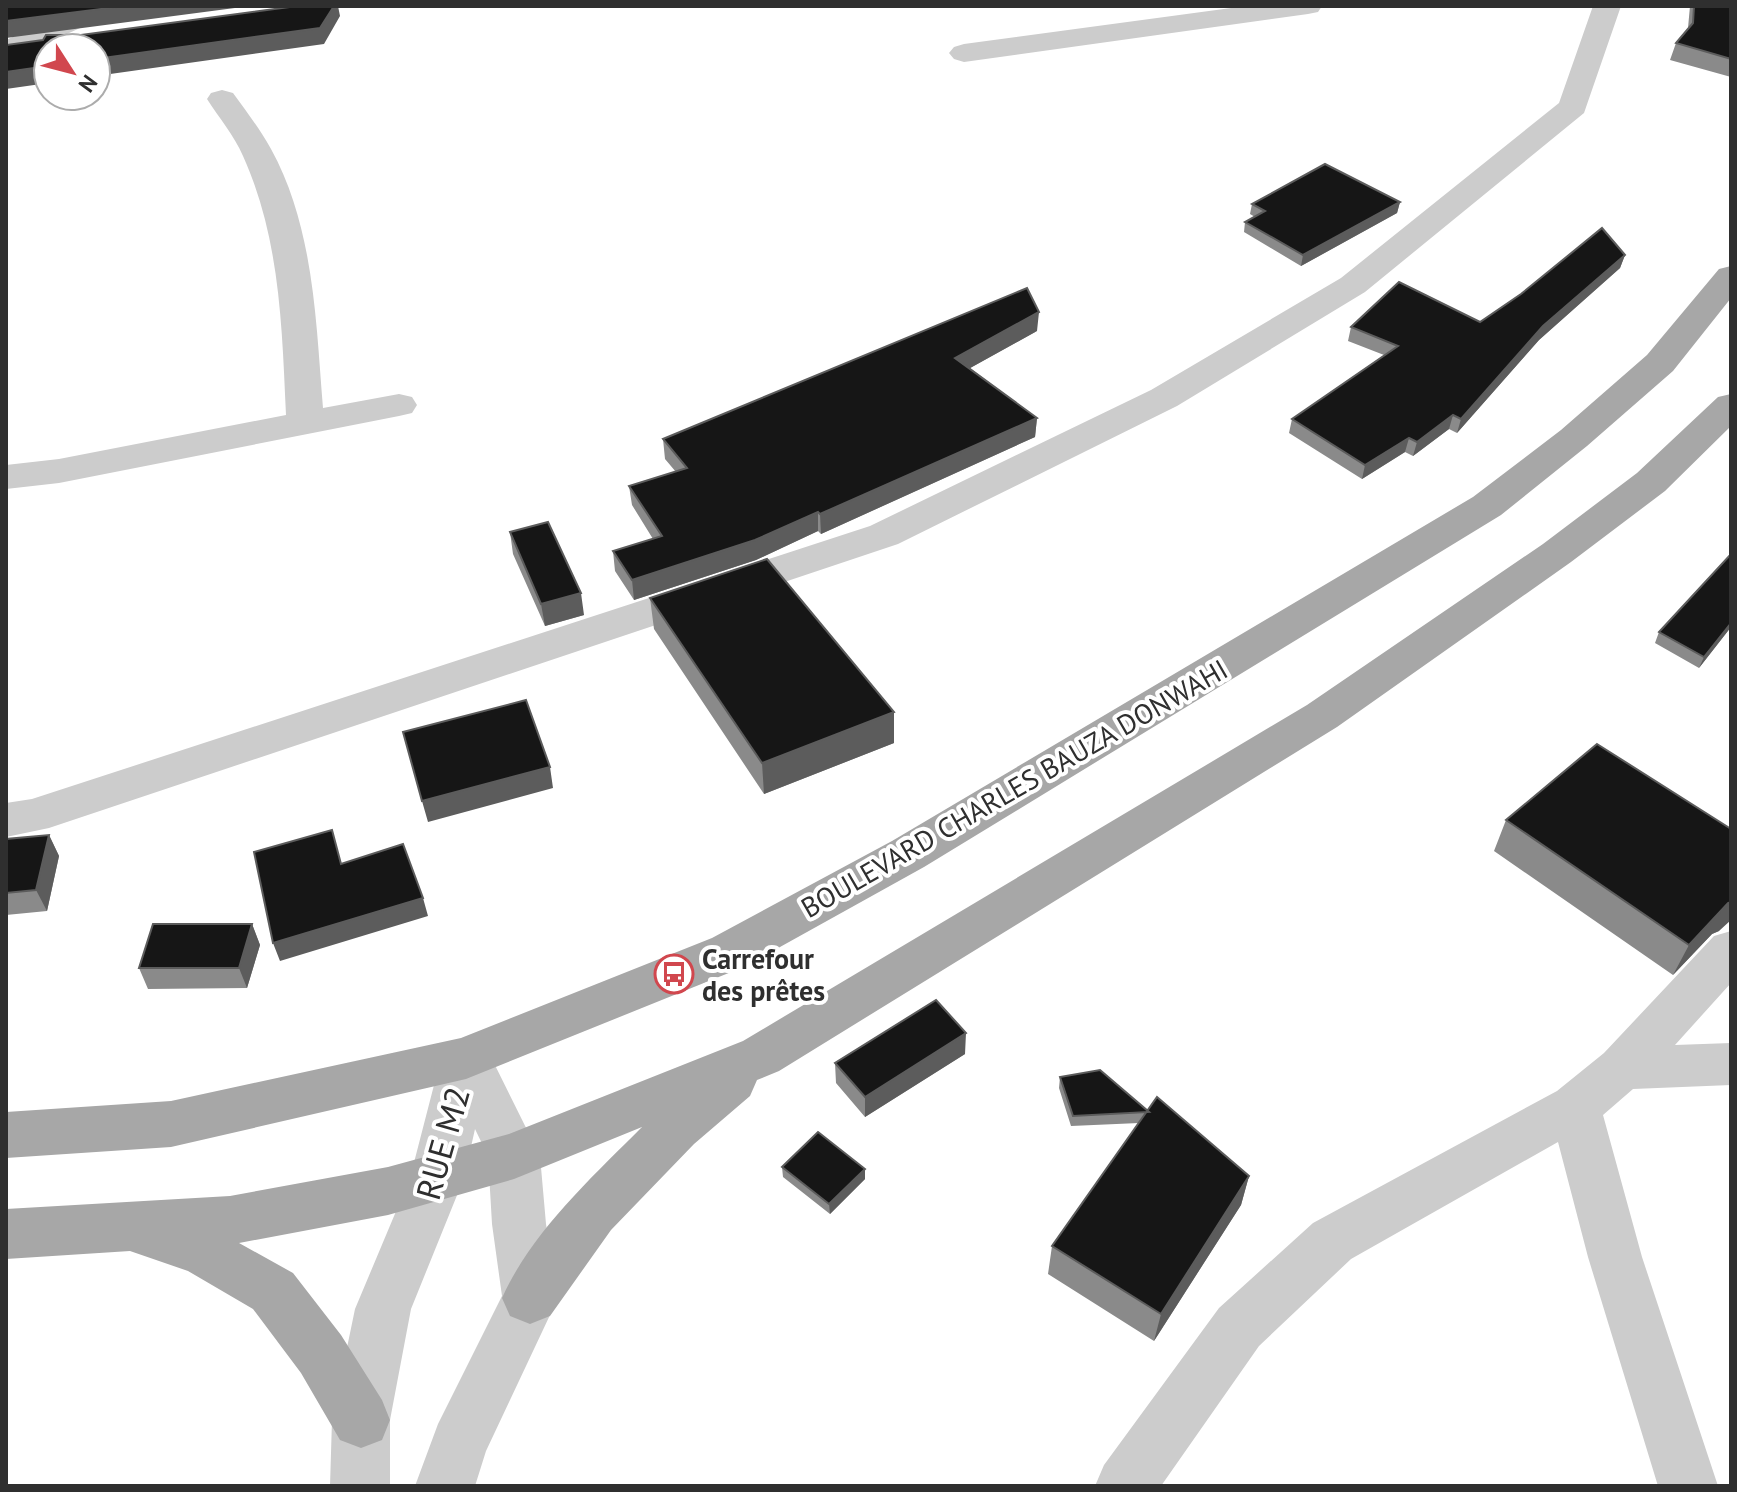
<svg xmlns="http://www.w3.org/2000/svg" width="1737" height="1492" viewBox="0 0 1737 1492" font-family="'PT Sans',sans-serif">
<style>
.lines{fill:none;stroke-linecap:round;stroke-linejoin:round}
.minor{fill:#ccc;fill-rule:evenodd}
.major{fill:#a7a7a7;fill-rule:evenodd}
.wall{fill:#8a8a8a}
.shaded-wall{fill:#5c5c5c}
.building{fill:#161616;stroke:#5c5c5c;stroke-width:2}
.labels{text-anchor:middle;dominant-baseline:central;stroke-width:8;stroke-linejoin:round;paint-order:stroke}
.street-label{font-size:28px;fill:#2f2f2f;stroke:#fff}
.poi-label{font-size:28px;font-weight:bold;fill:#2f2f2f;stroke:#fff;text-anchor:start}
.near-street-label{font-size:34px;fill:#2f2f2f;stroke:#fff}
</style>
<rect width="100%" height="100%" fill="#fff"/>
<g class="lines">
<path class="minor" d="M82,6H119L115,12L21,55L6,56V40Z
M1246,6H1322L1318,12L1308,14L964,62L954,59L949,53L954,47L964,44Z
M1593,6H1621L1584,113L1365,292L1177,406L898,544L49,828L6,837V803L32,799L870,526L1151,390L1341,278L1559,103Z
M222,90L233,93C246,111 260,129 271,149C314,227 316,322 323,408L399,394L412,397L417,405L412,413L399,416L59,483L6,489V465L59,459L286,415C282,327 280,238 243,156C234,135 219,118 207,99L211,93Z
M1731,931V983L1675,1045L1731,1043V1085L1633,1089L1603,1115L1642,1257L1718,1486H1658L1588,1257L1558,1142L1351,1259L1259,1346L1161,1486H1095L1104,1465L1219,1308L1313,1223L1557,1091L1604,1053L1714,936Z
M466,1037L484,1043L540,1156L546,1224L558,1298L486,1451L475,1486H415L438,1424L502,1296L492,1224L488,1156L475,1129L464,1178L411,1309L390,1420V1486H330L332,1420L355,1309L410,1178L441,1058L448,1043Z"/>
<path class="major" d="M1731,266V298L1673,371L1587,446L1501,515L924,867L746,966L466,1079L171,1147L6,1158V1112L171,1101L461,1038L712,938L892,841L1473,497L1561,430L1647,355L1719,269Z
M1731,394V426L1665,491L1571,562L1337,727L779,1071L757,1080L750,1096L694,1144L611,1230L550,1316L530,1324L510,1316L502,1298C531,1233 592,1177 642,1127L514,1179L388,1215L239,1243L293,1273L341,1335L382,1400L390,1420L382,1440L361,1448L340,1440L301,1373L253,1309L188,1271L130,1251L6,1259V1209L230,1196L388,1167L509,1134L743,1041L1307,705L1543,544L1637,473L1718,397Z"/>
</g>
<path class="wall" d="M1690,6H1731V77L1670,60L1676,43L1688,28Z
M1400,202L1397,213L1301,266L1244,232L1245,222L1255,217L1250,214L1252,204Z
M1625,255L1620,268L1539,340L1457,433L1449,429L1413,456L1405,452L1362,479L1289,433L1292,419L1384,355L1348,341L1351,327L1480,322Z
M1037,331L970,368L1037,418L1035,437L821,534L818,531L756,560L634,600L615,571L613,551L653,539L632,505L629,486L676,472L665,459L663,439Z
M510,532L584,615L545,626L513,554Z
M650,598L894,712V743L764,794L654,629Z
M1731,627L1699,668L1655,643L1659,632Z
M1506,820L1719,931L1712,934L1673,975L1494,851Z
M49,835L59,856L47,911L6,915V839Z
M252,924L260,945L247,988L148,989L139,968Z
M965,1054L865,1117L836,1083L835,1063Z
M1060,1077L1147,1111L1249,1176L1241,1205L1154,1341L1048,1274L1052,1246L1139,1123L1071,1126L1059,1088Z
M782,1167L865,1179L830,1214L783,1177Z"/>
<path class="shaded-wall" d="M125,6H250L6,38V21Z
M334,6H338L340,16L324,44L96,76V59Z
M48,66V83L6,89V72Z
M1400,202L1397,213L1301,266L1303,255Z
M1625,255L1620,268L1539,340L1457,433L1461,419L1543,326Z
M1039,312L1037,331L954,377L955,358Z
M1453,415L1449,429L1413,456L1417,442Z
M1037,418L1035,437L821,534L820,514Z
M1409,438L1405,452L1362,479L1365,465Z
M818,512V531L756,560L634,600L632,580Z
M581,593L584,615L545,626L541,604Z
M1731,623V627L1699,668L1704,657Z
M894,712V743L764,794L762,763Z
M550,767L553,788L428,822L422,801Z
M49,835L59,856L47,911L36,890Z
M423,898L428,916L280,961L273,943Z
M1731,902V920L1719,931L1712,934L1673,975L1689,945L1728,903Z
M252,924L260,945L247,988L239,968Z
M966,1033L965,1054L865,1117V1097Z
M865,1169V1179L830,1214L829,1204Z
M1249,1176L1241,1205L1154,1341L1161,1314Z"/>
<path class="building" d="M6,6H125L6,21Z
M297,6H334L320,28L96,59V48H48V66L6,72V45L43,40L46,35H81Z
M1694,6H1731V59L1676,43L1693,23Z
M1325,164L1400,202L1303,255L1245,222L1265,211L1252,204Z
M1602,228L1625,255L1543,326L1461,419L1453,415L1417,442L1409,438L1365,465L1292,419L1398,346L1351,327L1399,282L1480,322L1521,294Z
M1027,288L1039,312L955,358L1037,418L820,514L818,512L755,540L632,580L613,551L662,536L629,486L687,468L663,439Z
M548,522L581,593L541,604L510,532Z
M1731,554V623L1704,657L1659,632Z
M767,559L894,712L762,763L650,598Z
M526,700L550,767L422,801L403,732Z
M1597,744L1731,829V902L1728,903L1689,945L1506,820Z
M332,830L341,864L403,844L423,898L273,943L254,852Z
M49,835L36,890L6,893V839Z
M153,924H252L239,968H139Z
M936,1000L966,1033L865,1097L835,1063Z
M1100,1070L1149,1112L1073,1116L1060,1077Z
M1157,1097L1249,1176L1161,1314L1052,1246Z
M818,1132L865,1169L829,1204L782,1167Z"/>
<defs>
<g id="bus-ring" transform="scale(2)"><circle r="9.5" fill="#fff" stroke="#d1474e" stroke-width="1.5"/><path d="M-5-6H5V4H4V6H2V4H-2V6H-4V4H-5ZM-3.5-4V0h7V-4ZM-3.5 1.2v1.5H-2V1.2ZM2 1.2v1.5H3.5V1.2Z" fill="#d1474e"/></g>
</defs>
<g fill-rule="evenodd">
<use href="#bus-ring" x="674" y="974"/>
</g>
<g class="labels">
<g class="street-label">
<text transform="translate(1014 788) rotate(-30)">BOULEVARD CHARLES BAUZA DONWAHI</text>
</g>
<g class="poi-label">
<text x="702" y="958">Carrefour<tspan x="702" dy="32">des prêtes</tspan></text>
</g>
<g class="near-street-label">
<text transform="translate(442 1143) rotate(-74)">RUE M2</text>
</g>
</g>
<rect width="1737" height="1492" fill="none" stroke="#2f2f2f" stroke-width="16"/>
<g transform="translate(72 72) rotate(126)"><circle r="38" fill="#ffffff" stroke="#acacac" stroke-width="2"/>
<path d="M0-6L14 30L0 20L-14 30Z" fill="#d1474e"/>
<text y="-12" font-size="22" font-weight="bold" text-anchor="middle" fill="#2f2f2f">N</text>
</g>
</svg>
